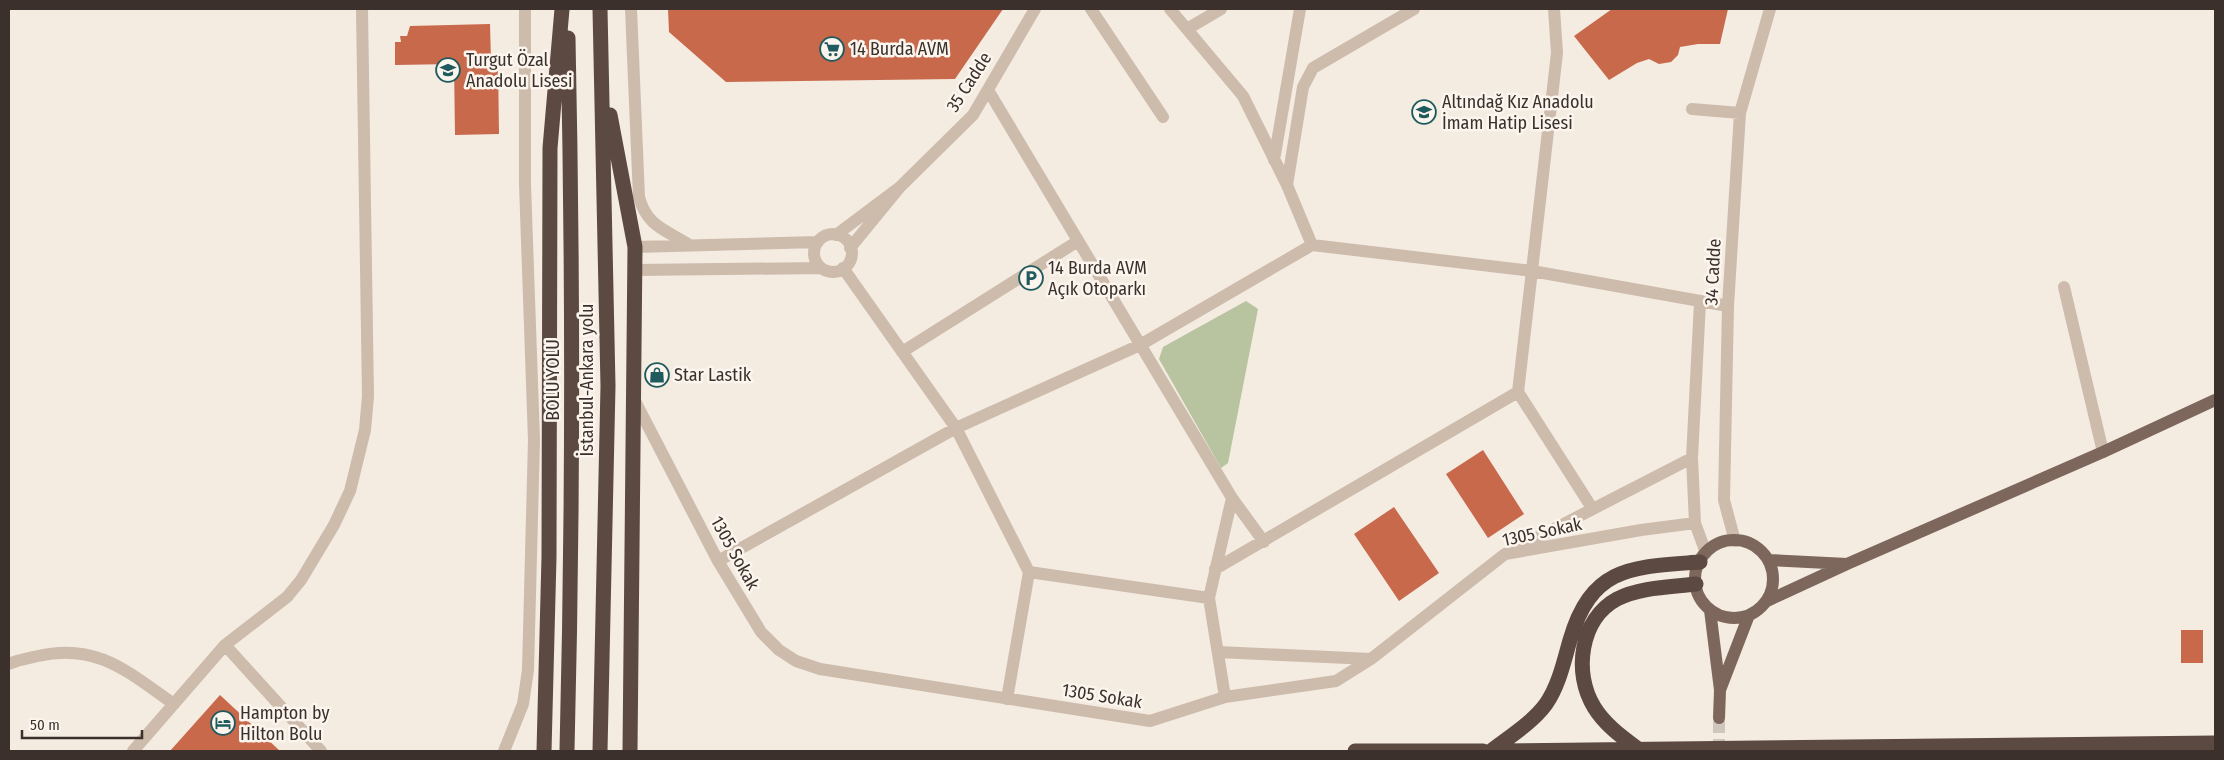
<svg xmlns="http://www.w3.org/2000/svg" width="2224" height="760" viewBox="0 0 2224 760" font-family="'Fira Sans Condensed',sans-serif">
<style>
.green{fill:#b8c4a0}
.building{fill:#c8694b}
.lines{fill:none;stroke-linecap:round;stroke-linejoin:round}
.minor-tunnel{stroke:#cfc6bd;stroke-width:12;stroke-dasharray:12 6;stroke-linecap:butt}
.minor{stroke:#cdbbac;stroke-width:12}
.major{stroke:#7d675c;stroke-width:12}
.highway{stroke:#5c4a42;stroke-width:15}
.labels{text-anchor:middle;dominant-baseline:central;stroke-width:5;stroke-linejoin:round;paint-order:stroke}
.poi-label{font-size:18px;fill:#3b302b;stroke:#fbf5ee;text-anchor:start}
.street-label{font-size:18px;fill:#3b302b;stroke:#fbf5ee}
</style>
<rect width="100%" height="100%" fill="#f4ebe1"/>
<path class="green" d="M1246,301L1258,309L1228,463L1221,468L1159,359L1163,347Z"/>
<path class="building" d="M668,9H1003L955,79L726,82L669,32Z
M1612,9H1728L1720,44H1698L1680,47L1678,55L1671,62L1659,64L1649,59L1637,63L1609,80L1574,36Z
M490,24L491,61H498L499,134L455,135L454,64L395,65V42H401L400,36H407L410,26Z
M1483,450L1524,514L1488,538L1446,474Z
M1394,507L1439,573L1399,601L1354,534Z
M2181,630H2203V663H2181Z
M220,695L280,751H170Z"/>
<g class="lines">
<path class="minor-tunnel" d="M1719,751V718"/>
<path class="minor" d="M631,9L639,197C647,226 664,229 688,244
M1091,9L1163,117
M1170,9L1243,96L1287,185L1312,245
M1187,29L1221,9
M988,90L1232,498L1264,542
M1692,109L1740,113
M1274,160L1300,9
M1287,185L1303,87L1313,68L1414,9
M900,187L973,115L1035,9
M814 253a19 19 0 1 1 38 0a19 19 0 1 1-38 0Z
M836,235L900,187L850,248
M635,247L818,242
M843,268L956,428L1029,572L1007,699
M636,270L821,268
M2064,287L2103,452
M1700,302L1692,458L1695,523L1706,553
M902,352L1078,241
M1518,392L1592,508
M635,401L718,561L761,632L779,650L796,661L820,669L1150,721L1225,697L1336,681L1371,659L1505,554L1641,530L1695,523
M1735,541L1724,500L1728,306L1740,113L1770,9
M1517,548L1692,458
M718,561L956,428L1140,345L1312,245L1532,271L1728,306
M1215,569L1518,392L1557,53L1554,9
M1029,572L1209,598
M225,645L321,751
M1218,652L1371,659
M9,664C17,660 29,658 38,656C97,642 129,673 174,704
M1225,697L1209,598L1232,498
M133,751L225,645L287,597L301,580L334,525L350,491L365,430L368,396L362,9
M504,751L523,704L528,670L534,440L525,184V9"/>
<path class="major" d="M1695 579a39 39 0 1 1 78 0a39 39 0 1 1-78 0Z
M1847,564L2103,452L2215,400
M1767,601L1847,564L1768,560
M1710,610L1720,690L1749,615
M1719,718L1720,690"/>
<path class="highway" d="M610,115L635,247L630,751
M1638,749C1622,737 1605,725 1594,707C1573,673 1580,619 1617,599C1640,587 1671,587 1696,584
M544,751L549,557L550,148L562,9
M567,751C573,513 573,276 568,38
M600,751L608,386L600,9
M1355,751H1483
M1491,751C1509,737 1532,723 1546,704C1559,685 1564,661 1570,640C1592,565 1633,567 1700,562
M1495,751L2215,743"/>
</g>
<defs>
<g id="supermarket-ring" transform="scale(1.25)"><circle r="9.5" fill="#fbf5ee" stroke="#1f5a5e" stroke-width="1.5"/><path d="M-6-5.5h2.5l.6 2H6L4.5 2H-2.5L-4.4-4H-6ZM-1.5 3.2a1.3 1.3 0 1 0 .1 0ZM3 3.2a1.3 1.3 0 1 0 .1 0Z" fill="#1f5a5e"/></g>
<g id="school-ring" transform="scale(1.25)"><circle r="9.5" fill="#fbf5ee" stroke="#1f5a5e" stroke-width="1.5"/><path d="M0-5L7-2L0 1L-7-2ZM-4 1L0 2.5L4 1V4Q0 6-4 4Z" fill="#1f5a5e"/></g>
<g id="parking-ring" transform="scale(1.25)"><circle r="9.5" fill="#fbf5ee" stroke="#1f5a5e" stroke-width="1.5"/><path d="M-3.5-5.5H1a3.5 3.5 0 0 1 0 7H-1V5.5H-3.5ZM-1-3.4V-.6H.8a1.4 1.4 0 0 0 0-2.8Z" fill="#1f5a5e"/></g>
<g id="shop-ring" transform="scale(1.25)"><circle r="9.5" fill="#fbf5ee" stroke="#1f5a5e" stroke-width="1.5"/><path d="M-5-2.5h2.3a2.7 3.5 0 0 1 5.4 0H5L5.5 6h-11ZM-1.5-2.5h3a1.5 2.3 0 0 0-3 0Z" fill="#1f5a5e"/></g>
<g id="hotel-ring" transform="scale(1.25)"><circle r="9.5" fill="#fbf5ee" stroke="#1f5a5e" stroke-width="1.5"/><path d="M-6-4.5h1.5V1H6V5H4.5V3h-9V5H-6ZM-4 0a1.8 1.8 0 1 1 3.6 0ZM.5 0V-2.5h3Q6-2.5 6 0Z" fill="#1f5a5e"/></g>
</defs>
<g fill-rule="evenodd">
<use href="#supermarket-ring" x="832" y="49"/>
<use href="#school-ring" x="448" y="70"/>
<use href="#school-ring" x="1424" y="112"/>
<use href="#parking-ring" x="1031" y="278"/>
<use href="#shop-ring" x="657" y="375"/>
<use href="#hotel-ring" x="223" y="723"/>
</g>
<g class="labels">
<g class="poi-label">
<text x="850" y="49">14 Burda AVM</text>
<text x="466" y="60">Turgut Özal<tspan x="466" dy="21">Anadolu Lisesi</tspan></text>
<text x="1442" y="102">Altındağ Kız Anadolu<tspan x="1442" dy="21">İmam Hatip Lisesi</tspan></text>
<text x="1048" y="268">14 Burda AVM<tspan x="1048" dy="21">Açık Otoparkı</tspan></text>
<text x="674" y="375">Star Lastik</text>
<text x="240" y="713">Hampton by<tspan x="240" dy="21">Hilton Bolu</tspan></text>
</g>
<g class="street-label">
<text transform="translate(969 82) rotate(-57)">35 Cadde</text>
<text transform="translate(1713 272) rotate(-87)">34 Cadde</text>
<text transform="translate(553 380) rotate(-90)">BOLU YOLU</text>
<text transform="translate(587 380) rotate(-90)">İstanbul-Ankara yolu</text>
<text transform="translate(1542 532) rotate(-12)">1305 Sokak</text>
<text transform="translate(735 553) rotate(61)">1305 Sokak</text>
<text transform="translate(1102 696) rotate(9)">1305 Sokak</text>
</g>
</g>
<rect width="2224" height="760" fill="none" stroke="#3b302b" stroke-width="20"/>
<path d="M22 730v8h120v-8" fill="none" stroke="#3b302b" stroke-width="2.5"/>
<text x="30" y="730" font-size="15" fill="#3b302b" stroke="#fbf5ee" stroke-width="4" paint-order="stroke">50 m</text>
</svg>
